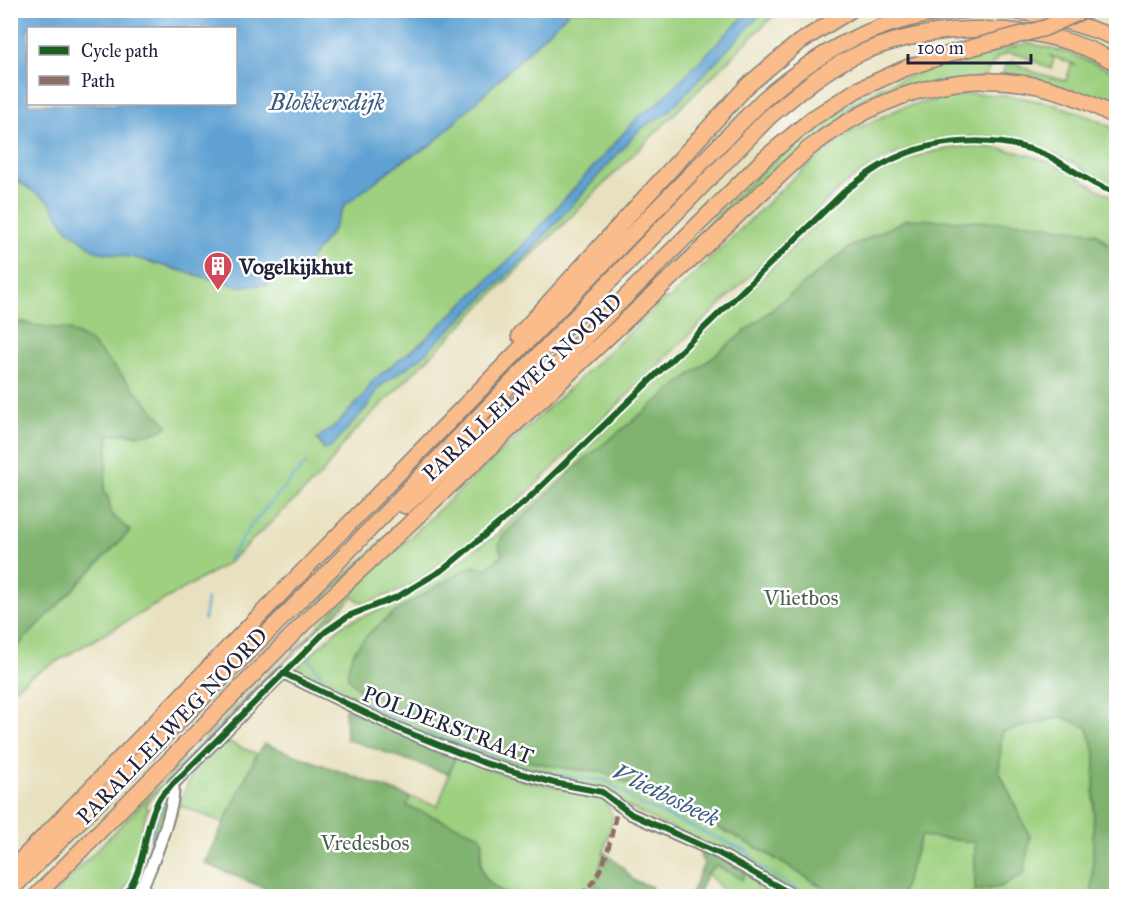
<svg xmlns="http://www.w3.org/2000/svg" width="1127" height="907" viewBox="0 0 1127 907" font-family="'IM FELL Great Primer',serif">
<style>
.green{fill:#9ed080;stroke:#60795e;stroke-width:1.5}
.forest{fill:#7eb26e;stroke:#506a54;stroke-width:1.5}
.water{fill:#5ea1d2;stroke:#406286;stroke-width:1.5;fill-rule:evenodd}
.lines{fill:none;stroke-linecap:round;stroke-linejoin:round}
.stream{stroke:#5ea1d2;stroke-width:2}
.minor-casing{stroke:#85827d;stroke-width:14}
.highway-casing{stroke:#85827d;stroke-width:18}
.minor{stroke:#fff;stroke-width:10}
.highway{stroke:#fabc8b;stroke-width:15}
.highway-bridge-casing{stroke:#85827d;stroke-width:18;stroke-linecap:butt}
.highway-bridge{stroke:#fabc8b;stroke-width:15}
.quiet{stroke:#8d6e63;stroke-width:4.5;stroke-dasharray:9 4.5;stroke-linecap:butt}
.cycleway-casing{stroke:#fff;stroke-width:10}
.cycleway{stroke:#1b5e20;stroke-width:6}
.labels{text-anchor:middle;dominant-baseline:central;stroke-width:5;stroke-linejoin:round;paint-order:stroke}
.poi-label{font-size:22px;font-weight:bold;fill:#22223b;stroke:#fff;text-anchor:start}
.street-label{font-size:22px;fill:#22223b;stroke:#fff}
.park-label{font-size:22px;fill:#4d5f53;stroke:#fff}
.water-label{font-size:24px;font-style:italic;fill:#3d5b7f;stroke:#fff}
</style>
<rect width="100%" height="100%" fill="#fff"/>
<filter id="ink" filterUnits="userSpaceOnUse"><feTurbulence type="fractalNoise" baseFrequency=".0167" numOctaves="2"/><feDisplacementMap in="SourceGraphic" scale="12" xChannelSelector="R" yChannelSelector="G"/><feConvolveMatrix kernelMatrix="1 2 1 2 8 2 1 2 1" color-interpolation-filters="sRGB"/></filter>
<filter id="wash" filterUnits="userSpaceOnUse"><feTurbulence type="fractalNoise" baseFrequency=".008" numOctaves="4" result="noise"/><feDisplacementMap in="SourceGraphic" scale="24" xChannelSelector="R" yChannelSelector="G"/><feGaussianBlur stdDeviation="1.35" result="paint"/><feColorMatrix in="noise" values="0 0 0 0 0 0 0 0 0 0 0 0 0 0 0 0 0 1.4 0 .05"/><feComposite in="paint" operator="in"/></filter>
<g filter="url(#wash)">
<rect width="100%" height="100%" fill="#e8e1bf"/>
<path class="green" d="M570,11H778L349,437L322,474L227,564L31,676L11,691V653L130,531L112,515L108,497L104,493L107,439L109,435L120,433L136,435L27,322H11V177L49,201L66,228L96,251L136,258L236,286L331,233L344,205L399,163L431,145Z
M1029,43L1072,54L1116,73V113L1005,76L1003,73L1005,65L1013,62L1036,73L1066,81L1071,65H1076L1049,55L1054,59L1051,69L1021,55L1008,53L998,57L984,76L852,113L289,631C389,530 495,437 597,339C683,257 759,154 865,96C916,68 973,57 1029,43Z
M961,94C1015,93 1062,102 1111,127L1116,131V188L1101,182L1072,161L1071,162C990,121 912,133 841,187L490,529L404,589L364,604L353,597L271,675L145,805L148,809C134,840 144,868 120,896H52L265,677L285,661L350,593L666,298L668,300L794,177L850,132L903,107Z
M973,146C1006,148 1037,154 1067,170C1085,179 1097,192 1116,197V251L1096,233L875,235L849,248L585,459L503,537L502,555L487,569L473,566L459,573L372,630L359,689L466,739L517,759L570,769L601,771L689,812L761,850L829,891L833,896H800L726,854L580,784L484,759L427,738L292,672L344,624L397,603L420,589L500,532L848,193C886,164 924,149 973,146Z
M1062,717L1087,727L1095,752L1092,896H901L921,836L975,842V891L1030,837L999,771L1002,732Z
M223,740L257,754L224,823L179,805L194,769Z
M455,757L521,780L603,796L613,816L594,892L578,896H514C483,887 478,870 483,841L407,806L410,797L438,806Z
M171,792L143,881L134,896H130L141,879L148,851H151L155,824L164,804L162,802Z
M717,865L726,872H746L790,896H729L707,873Z"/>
<path class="forest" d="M907,219L1029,223L1096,233L1116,251V896H1092L1095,752L1087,727L1062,717L1002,732L999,771L1030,837L1024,874L1000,887L975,891V842L921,836L901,896H833L829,891L761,850L689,812L601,771L570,769L517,759L466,739L359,689L348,678C342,634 426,594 459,573L473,566L487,569L502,555L499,546L502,537L585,459L849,248Z
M11,322L69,330L92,343L168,426C143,442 134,429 109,435L104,493L108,497L112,515L130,531L11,653Z
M345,708L455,757L449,774L346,739Z
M265,744L410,797L407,806L480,835C485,843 481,849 480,858C479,878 496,891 514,896H283L205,863L257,754Z
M704,849L746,872L742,880L717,865L707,873L697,896H690L704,864L700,855Z
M604,852L623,868L633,880L652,887L648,896H620L595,886Z"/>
<path class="water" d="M750,10L764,11L667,113L640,129L522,261L420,358L378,388L366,408L331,447L324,449L317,439L339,422L364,395L372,381L421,343L515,254L638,117L658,103Z
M10,11L11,10L570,11L431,145L399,163L345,205L331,233L302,269L267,285L236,286L136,258L96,251L66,228L49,201L11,177ZM28,28H236V104H28Z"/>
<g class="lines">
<path class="stream" d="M228,560L252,524L306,463
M204,620L207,599
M307,656L328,685L420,731L524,768L581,779L605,780L638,803L747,851L759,866L809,896
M149,850L153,824L162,804"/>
</g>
</g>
<g filter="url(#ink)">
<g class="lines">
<g class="minor-casing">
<path id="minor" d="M136,896C148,882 178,800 173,784L283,673L397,728L484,763L554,783L602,792L631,814L718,853L795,896"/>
</g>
<g class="highway-casing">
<path id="highway" d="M1004,10C1044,14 1080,24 1116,38
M519,335L747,86L798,43L851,10
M405,506L527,395L765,158L813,118L857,90L906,68L952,53
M10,871L763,100C826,45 885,15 969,10
M10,891L336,564L769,117C794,96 820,73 850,58C926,20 1044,18 1116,63
M36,896L308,619L808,149C901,77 1010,55 1116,117"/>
</g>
<use href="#minor" class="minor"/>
<use href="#highway" class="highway"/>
<g class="highway-bridge-casing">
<path id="highway-bridge" d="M952,53L1045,28L1084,10"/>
</g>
<use href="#highway-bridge" class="highway-bridge"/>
<path class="quiet" d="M580,896C607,872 611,838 618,804"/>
<g class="cycleway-casing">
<path id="cycleway" d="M283,673L397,728L484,763L554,783L602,792L631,814L718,853L795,896
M124,896C148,867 141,828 161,796L325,632L348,616L397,597L444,569L528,499L846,190C863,177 880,164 900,156C943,137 1005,136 1048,156C1071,167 1091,186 1116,192"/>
</g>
<use href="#cycleway" class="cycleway"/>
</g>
</g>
<defs>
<g id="building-pin" transform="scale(1.5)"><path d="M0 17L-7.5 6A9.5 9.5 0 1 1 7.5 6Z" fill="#d1495b" stroke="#fff"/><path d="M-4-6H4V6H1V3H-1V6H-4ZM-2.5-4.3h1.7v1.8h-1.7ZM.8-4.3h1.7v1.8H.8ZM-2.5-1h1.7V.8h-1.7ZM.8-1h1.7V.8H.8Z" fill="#fff"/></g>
</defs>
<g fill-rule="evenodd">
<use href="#building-pin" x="218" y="266"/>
</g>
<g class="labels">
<g class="poi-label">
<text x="239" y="266">Vogelkijkhut</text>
</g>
<g class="street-label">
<text transform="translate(522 387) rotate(-43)">PARALLELWEG NOORD</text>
<text transform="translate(448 725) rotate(21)">POLDERSTRAAT</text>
<text transform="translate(172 726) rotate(-46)">PARALLELWEG NOORD</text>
</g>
<g class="park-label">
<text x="801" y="597">Vlietbos</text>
<text x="365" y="842">Vredesbos</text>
</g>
<g class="water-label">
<text x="327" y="102">Blokkersdijk</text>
<text transform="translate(666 795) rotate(26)">Vlietbosbeek</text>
</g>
</g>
<rect width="1127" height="907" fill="none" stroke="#fff" stroke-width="36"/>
<rect x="27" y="27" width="210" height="78" fill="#ffffff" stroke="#a7a7b1" stroke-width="1.5"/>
<rect x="39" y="46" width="30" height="9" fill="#1b5e20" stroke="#a7a7b1" stroke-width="1.5"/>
<text x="81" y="57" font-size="18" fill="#22223b">Cycle path</text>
<rect x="39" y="76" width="30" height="9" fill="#8d6e63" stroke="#a7a7b1" stroke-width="1.5"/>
<text x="81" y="87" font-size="18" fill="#22223b">Path</text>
<path d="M908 54v9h123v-9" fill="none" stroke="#22223b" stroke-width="3"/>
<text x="917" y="54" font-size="18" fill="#22223b" stroke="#ffffff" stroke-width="4.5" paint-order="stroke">100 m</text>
</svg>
